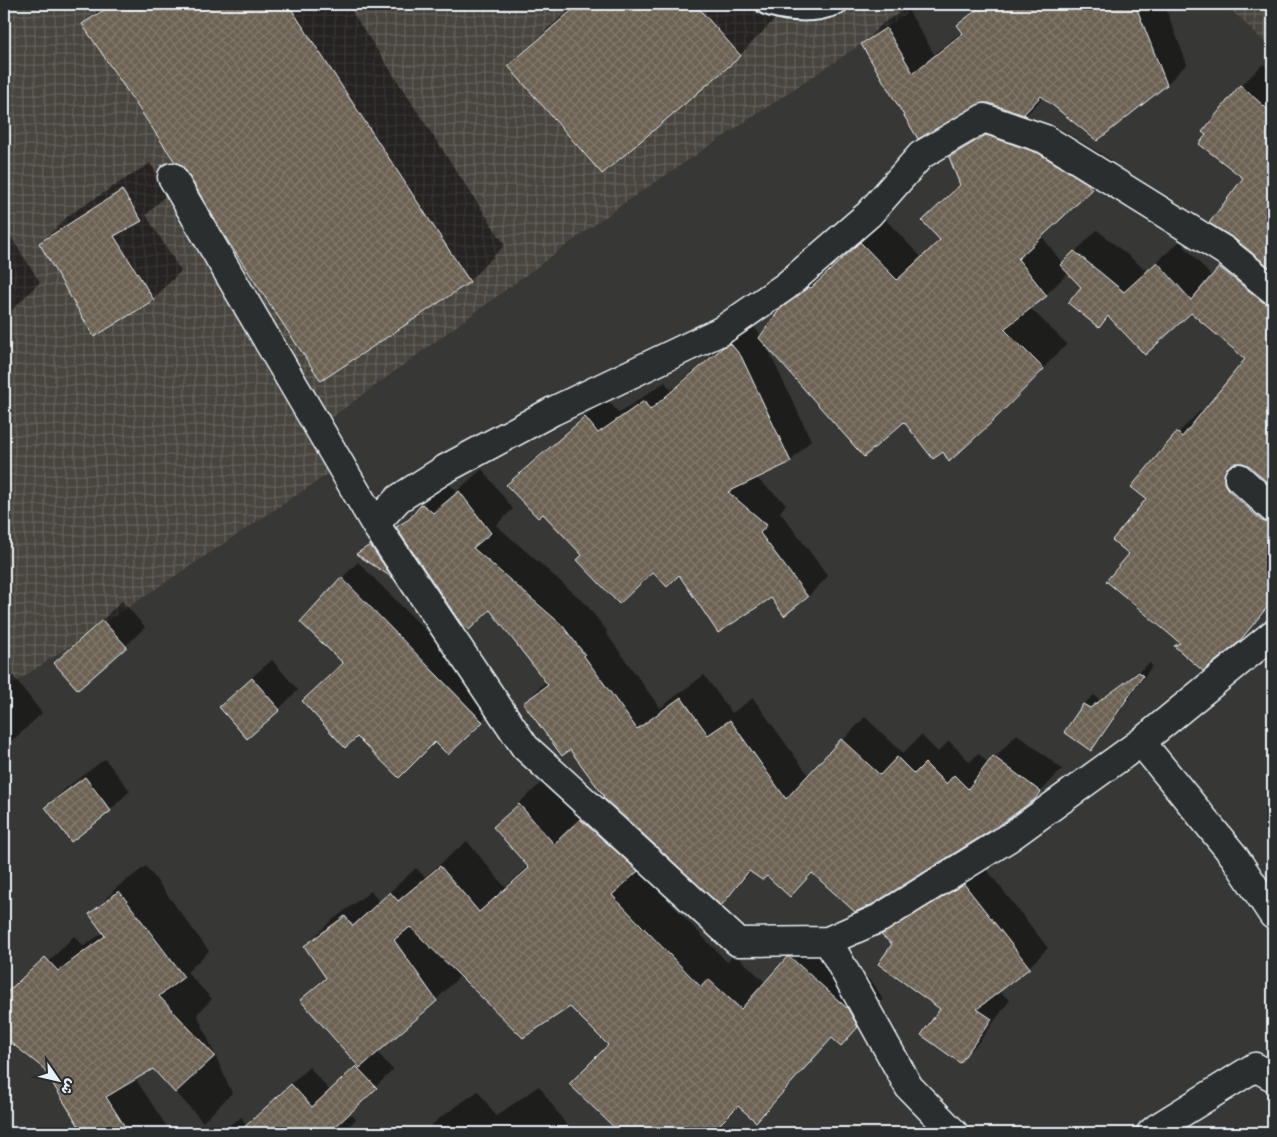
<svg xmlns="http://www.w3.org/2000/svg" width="1277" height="1137" viewBox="0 0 1277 1137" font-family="Kalam,'Playpen Sans Arabic',sans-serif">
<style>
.industrial{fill:url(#industrial-grid)}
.shadow{fill:#0007;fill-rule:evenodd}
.building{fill:url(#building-cross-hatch);stroke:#e8f1f8}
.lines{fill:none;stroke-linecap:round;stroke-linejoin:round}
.lane-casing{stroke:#e8f1f8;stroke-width:24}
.street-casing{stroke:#e8f1f8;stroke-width:31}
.lane{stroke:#2a2d2e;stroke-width:20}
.street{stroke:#2a2d2e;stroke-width:28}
</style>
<defs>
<pattern id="industrial-grid" width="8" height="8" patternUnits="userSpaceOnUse" patternTransform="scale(1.25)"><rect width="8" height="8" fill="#47453e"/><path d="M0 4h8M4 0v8" fill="none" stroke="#62605b"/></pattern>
<pattern id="building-cross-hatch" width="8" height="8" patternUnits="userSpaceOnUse" patternTransform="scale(1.25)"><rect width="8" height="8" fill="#6c6253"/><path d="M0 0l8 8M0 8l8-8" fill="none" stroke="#81796c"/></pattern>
</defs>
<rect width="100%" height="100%" fill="#373835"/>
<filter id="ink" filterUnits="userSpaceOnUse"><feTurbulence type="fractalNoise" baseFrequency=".02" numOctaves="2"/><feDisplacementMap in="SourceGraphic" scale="10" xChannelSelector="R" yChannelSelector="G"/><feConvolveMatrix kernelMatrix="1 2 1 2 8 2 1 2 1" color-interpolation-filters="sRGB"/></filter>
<g filter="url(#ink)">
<path class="industrial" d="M4,4H921L624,203L323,424L346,462L4,690Z
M1225,4H1273V50Z"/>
<path class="shadow" d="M104,4H347L505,245L469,281L322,379L186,168L84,24Z
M576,4H761L775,19L740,55L510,66L545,31Z
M980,4H1164L1187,64L1167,84L1044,97L1026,115L989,102L982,101L919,137L862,44L883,23L907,8L934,54L963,31L959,25Z
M1263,64L1273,73V603L1237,642L1176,646L1181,642L1131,554L1147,499L1178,433L1200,411L1203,414L1247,359L1191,311L1109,316L1099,326L1082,287L1069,272L1046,295L1030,308L1067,344L990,422L944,450L905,420L766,345L811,440L791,461L755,477L786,504L780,512L828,576L808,597L785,614L771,596L679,573L653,570L584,555L543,512L507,485L528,465L606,398L619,413L665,382L671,390L744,328L751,324L762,336L781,310L805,286L833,264L835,266L885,219L921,257L941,239L924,221L961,184L951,157L974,133L1010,112L1062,130L1111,160L1115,165L1041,235L1063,264L1097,230L1147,271L1180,241L1212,277L1244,244L1245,178L1241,86ZM1098,269L1129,295L1128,297L1096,271Z
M150,163L169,192L146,215L181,271L153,299L41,243L69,215Z
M4,226L40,282L4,318Z
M482,469L513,509L496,525L585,603L607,631L606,633L660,708L704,675L732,713L753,698L809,776L865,717L903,753L921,735L938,752L949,741L970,762L978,753L989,764L1017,734L1062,769L1035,798L813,873L790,895L767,874L752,871L721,904L660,847L638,869L727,962L735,954L766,983L788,958L816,932L874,984L883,1000L841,1044L833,1038L756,1120L738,1104L709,1133H621L571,1084L609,1045L570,1005L461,975L436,1000L377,1052L393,1070L349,1112L356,1119L342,1133H217L242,1117L246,1127L309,1067L330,1091L358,1064L302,1000L326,976L305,946L331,921L371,891L379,902L416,868L425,877L467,841L505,887L529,866L495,827L521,801L546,779L581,819L605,796L570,748L525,703L546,681L490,608L398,527L446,482L457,491Z
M358,562L499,704L448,753L435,740L344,662L342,578Z
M122,601L145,627L126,646L56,663Z
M272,660L298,690L279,709L220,707L239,688Z
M1150,663L1152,666L1100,740L1091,749L1065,731L1084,704L1094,695L1100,700Z
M8,669L42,713L22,732L4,747V673Z
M105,759L130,791L110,810L47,807L66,788Z
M146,866L209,951L187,972L212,999L197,1014L232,1093L203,1122L153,1067L135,1078L171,1133H75L81,1127L44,1067L9,1040L4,1046V1007L74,936L84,946L104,932L91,914L116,888Z
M984,866L1048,948L1029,967L998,991L1010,1000L979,1042L960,1062L942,1009L894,944L883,935L902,916Z
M539,1086L572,1133H424L437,1120L478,1091L496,1116Z"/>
<path class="building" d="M113,4H288L470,282L321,381L227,240L185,169L180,164L175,162L82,24Z
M579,4H695L741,56L602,174L508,66Z
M984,4H1135L1167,85L1097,141L1041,96L1024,114L1027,116L989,103H982L918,139L861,44L886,28L913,73L963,33L957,25Z
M1240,85L1273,114V270L1235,239L1209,223L1243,178L1199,144L1206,135L1202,132Z
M986,135L1038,153L1087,183L1092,190L1018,259L1047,296L1004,329L1044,369L991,423L949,462L943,452L933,459L904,422L864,457L759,338L780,309L809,287L811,288L860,242L897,280L940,240L922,221L960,185L949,157Z
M122,190L142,221L114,236L154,300L94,337L39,243Z
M1074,251L1124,292L1157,262L1191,300L1219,267L1263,302L1273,305V488L1250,466L1243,463H1234L1227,468L1224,475V483L1228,490L1262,521L1273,524V600L1238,643L1203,671L1174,646L1180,643L1106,581L1129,554L1112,540L1146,499L1131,487L1177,432L1182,437L1245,359L1191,313L1145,355L1108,316L1099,328L1068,303L1081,287L1060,265Z
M730,343L741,356L791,462L728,492L767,525L760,533L808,597L784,616L771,598L718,633L679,575L667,587L653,572L619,604L577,560L582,555L543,514L538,518L506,485L585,417L598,433L644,401L650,410L722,348Z
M459,491L491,533L473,548L562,625L585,655L584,656L637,729L681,697L708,735L730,720L786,799L841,739L880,775L897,757L914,774L925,763L946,784L954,775L968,789L993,756L1041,792L1035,799L1001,824L873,904L855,912L812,873L790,897L767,876L762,880L749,871L721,906L603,797L604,796L570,750L562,756L523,703L548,685L490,610L469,630L462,625L396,527L409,519L422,504L433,513Z
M370,545L393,578L356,554Z
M341,577L483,722L448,755L435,742L399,778L357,737L345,748L302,701L343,663L300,622Z
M102,620L127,647L78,690L54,663Z
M1139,672L1143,676L1091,751L1064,732L1083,704L1090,708Z
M252,678L280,710L247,739L219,707Z
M85,777L111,811L71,842L45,807Z
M519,804L554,844L580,819L638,871L612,895L701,987L708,979L741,1009L787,957H790L848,1009L858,1027L841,1046L832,1038L756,1122L738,1106L711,1133H620L569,1084L608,1045L570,1007L523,1038L410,927L394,940L437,1001L360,1068L300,1000L326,978L304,946L345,916L353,926L390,892L398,901L440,866L479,912L529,868L493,827Z
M964,884L1030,968L977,1009L992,1019L960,1063L921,1035L940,1009L878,964L892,944L881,935Z
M119,891L184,977L159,996L215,1056L175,1093L153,1069L106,1097L129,1133H83L43,1068L4,1037V995L45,957L58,971L105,936L89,914Z
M356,1066L377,1088L332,1130L335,1133H238L291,1084L312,1107Z"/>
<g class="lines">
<g class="lane-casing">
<path id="lane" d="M766,4C786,12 816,13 837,4"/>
</g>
<g class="street-casing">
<path id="street" d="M172,177L375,524
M1273,290L1225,251L1045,139L984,118L921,155L869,214L786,286L721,331L553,411L445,469L398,499L375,524L525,747L738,942L828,941L880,918L1010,837L1141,742L1273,634
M1239,478L1273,509
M1141,742L1234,856L1273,915
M828,941L909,1087L954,1133
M1151,1133L1157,1128L1255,1067L1273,1077"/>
</g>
<use href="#lane" class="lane"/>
<use href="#street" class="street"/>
</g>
</g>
<rect width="1277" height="1137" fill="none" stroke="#2a2d2e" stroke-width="20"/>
<rect x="10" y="10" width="1257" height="1117" fill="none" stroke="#e8f1f8" stroke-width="2" filter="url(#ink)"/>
<g transform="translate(58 1080) rotate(124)" stroke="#2a2d2e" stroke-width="4" paint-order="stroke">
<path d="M0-4L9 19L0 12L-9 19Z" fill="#e8f1f8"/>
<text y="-8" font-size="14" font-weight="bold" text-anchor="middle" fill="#e8f1f8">ش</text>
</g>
</svg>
